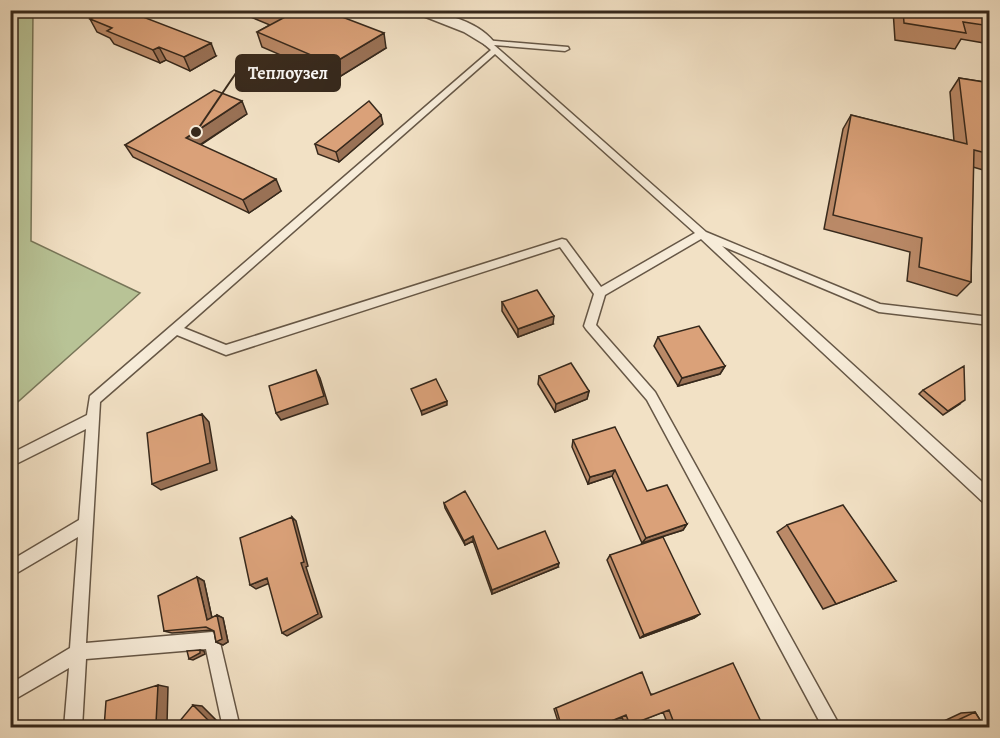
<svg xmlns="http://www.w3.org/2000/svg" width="1000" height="738" viewBox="0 0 1000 738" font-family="Alegreya,serif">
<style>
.green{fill:#b8c396;stroke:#787659;stroke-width:1.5}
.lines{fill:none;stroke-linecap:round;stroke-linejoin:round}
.lane-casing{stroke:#665746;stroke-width:3}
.street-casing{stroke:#665746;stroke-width:3}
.lane{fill:#f7ecd9;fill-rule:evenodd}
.street{fill:#f7ecd9;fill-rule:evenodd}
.wall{fill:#bb8a68;stroke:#37291c;stroke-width:1.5}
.shaded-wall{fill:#997155;stroke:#37291c;stroke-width:1.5}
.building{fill:#daa179;stroke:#37291c;stroke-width:1.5}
.leader{fill:none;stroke:#37291c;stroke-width:2}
.callout-dot{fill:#37291c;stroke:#f7ecd9;stroke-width:2}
.callout{fill:#37291c;stroke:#37291c;stroke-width:2}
.callout-label{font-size:18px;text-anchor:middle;font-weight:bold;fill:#fff}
</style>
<rect width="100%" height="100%" fill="#f2e1c5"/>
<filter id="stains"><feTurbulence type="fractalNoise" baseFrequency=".00333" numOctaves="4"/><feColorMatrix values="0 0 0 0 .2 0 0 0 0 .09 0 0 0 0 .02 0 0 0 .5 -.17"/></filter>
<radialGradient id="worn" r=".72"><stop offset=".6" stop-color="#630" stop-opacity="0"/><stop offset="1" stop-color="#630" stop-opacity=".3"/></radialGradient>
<path class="green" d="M11,10L33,11L31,241L140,293L11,408Z"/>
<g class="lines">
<g class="lane-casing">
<path id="lane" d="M484,40L568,47L569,49L565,51L494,45L706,232L880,304L990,317V325L879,312L722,246L990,489V505L985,504L701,239L605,295L596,325L655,392L841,728H823L647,400L586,329L584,326L594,294L560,247L226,355L177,335L100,402L86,643L212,632L218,634L240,728H223L206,649L86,659L82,728H64L69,668L10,702V684L70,648L78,537L10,577V561L79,520L86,429L10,467V454L87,415L90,396L491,50L484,44ZM495,54L695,233L601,287L566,240L562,239L226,345L184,328Z"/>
</g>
<g class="street-casing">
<path id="street" d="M408,10C435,10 476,19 494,42L487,46L464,32Z"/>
</g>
<use href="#lane" class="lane"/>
<use href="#street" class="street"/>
</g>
<path class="wall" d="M234,10H324L386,48L336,79L262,47L257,32L270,25Z
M893,10H990V44L961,39L955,49L895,40Z
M90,19L216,56L190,71L166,60L160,63L114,44L110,38L97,32Z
M959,78L990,83V172L973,167L971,282L957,296L907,281L910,252L824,229L843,129L851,115L954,141L950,92Z
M247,114L201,145L281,191L249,213L133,157L125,145Z
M383,124L339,162L318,154L315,144Z
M502,302L553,324L518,337L502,311Z
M658,337L725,366L720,374L678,386L654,346Z
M539,376L589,391L587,399L555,412L538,384Z
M923,390L960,404L943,415L919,394Z
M573,440L647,491L687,524L683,530L642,543L612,476L588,484L572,447Z
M444,503L498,549L558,567L492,594L473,541L465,545L445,508Z
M787,525L896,581L823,609L777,532Z
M610,555L700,614L694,618L640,638L607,560Z
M197,577L204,581L212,618L217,615L223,618L228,642L223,645L216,642L214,631L212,630L172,633L164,631Z
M651,694L764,728H669L663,712L630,725H625L622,717L594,728H560L554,709L556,708Z
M975,712L985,728H929L961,713Z"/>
<path class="shaded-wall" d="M384,33L386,48L336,79L332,64Z
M211,43L216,56L190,71L184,57Z
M159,47L166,60L160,63L153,50Z
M242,101L247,114L192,150L186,138Z
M381,115L383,124L339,162L336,152Z
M276,179L281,191L249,213L243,200Z
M554,316L553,324L518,337V329Z
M725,366L720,374L678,386L682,378Z
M316,370L320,378L328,404L281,420L276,413Z
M589,391L587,399L555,412L556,404Z
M447,401V405L422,415L421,411Z
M202,414L209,422L217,470L161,490L152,484Z
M615,470L612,476L588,484L590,477Z
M292,517L296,521L308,566L306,567L322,617L287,636L282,633L301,563Z
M687,524L683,530L642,543L646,538Z
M473,536V541L465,545L464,541Z
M559,563L558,567L492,594V590Z
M197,577L204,581L213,623L207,620Z
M267,578L272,582L256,589L250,585Z
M700,614L694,618L640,638L644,635Z
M217,615L223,618L228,642L223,645L216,642Z
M200,650L204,651L205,654L193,660L189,659Z
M158,685L168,687L167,724L155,728H143Z
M193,705L202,706L220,724L221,728H212Z"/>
<path class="building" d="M109,10H125L211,43L184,57L159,47L153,50L107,31L112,28L90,19Z
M267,10H324L384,33L332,64L257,32L285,17Z
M903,10H990V26L963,22L966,33L904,23Z
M959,78L990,83V154L974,150L971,282L919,267L922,238L833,215L851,115L967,144Z
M214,90L242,101L186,138L276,179L243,200L125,145Z
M369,101L381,115L336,152L315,144Z
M537,290L554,316L518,329L502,302Z
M699,326L725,366L682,378L658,337Z
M571,363L589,391L556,404L539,376Z
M964,366L965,400L948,411L923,390Z
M316,370L324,396L276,413L269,386Z
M436,379L447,401L421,411L411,389Z
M202,414L210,463L152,484L147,433Z
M615,427L647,491L667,485L687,524L646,538L615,470L590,477L573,440Z
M465,491L498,549L545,531L559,563L492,590L473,536L464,541L444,503Z
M843,505L896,581L836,604L787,525Z
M292,517L304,562L301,563L318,614L282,633L267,578L250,585L240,538Z
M663,537L700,614L644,635L610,555Z
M197,577L207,620L217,615L222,639L216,642L214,631L206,627L164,631L158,596Z
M200,650V653L189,659L187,651Z
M733,663L764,728H676L669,710L630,725L626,715L594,728H562L556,708L642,672L651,695Z
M158,685L156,723L143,728H104L106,701Z
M193,705L211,723L212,728H174Z
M975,712L985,728H941Z"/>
<path class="leader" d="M196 132L236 73"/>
<circle class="callout-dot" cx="196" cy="132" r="6"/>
<rect class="callout" x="236" y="55" width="104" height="36" rx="6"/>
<g class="callout-label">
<text x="288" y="79">Теплоузел</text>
</g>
<rect width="1000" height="738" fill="none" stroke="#f2e1c5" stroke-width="36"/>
<rect x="12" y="12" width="976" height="714" fill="none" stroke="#37291c" stroke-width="3"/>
<rect x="18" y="18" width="964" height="702" fill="none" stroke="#37291c" stroke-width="1.5"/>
<rect width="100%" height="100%" filter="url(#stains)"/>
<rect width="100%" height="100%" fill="url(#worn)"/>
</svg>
